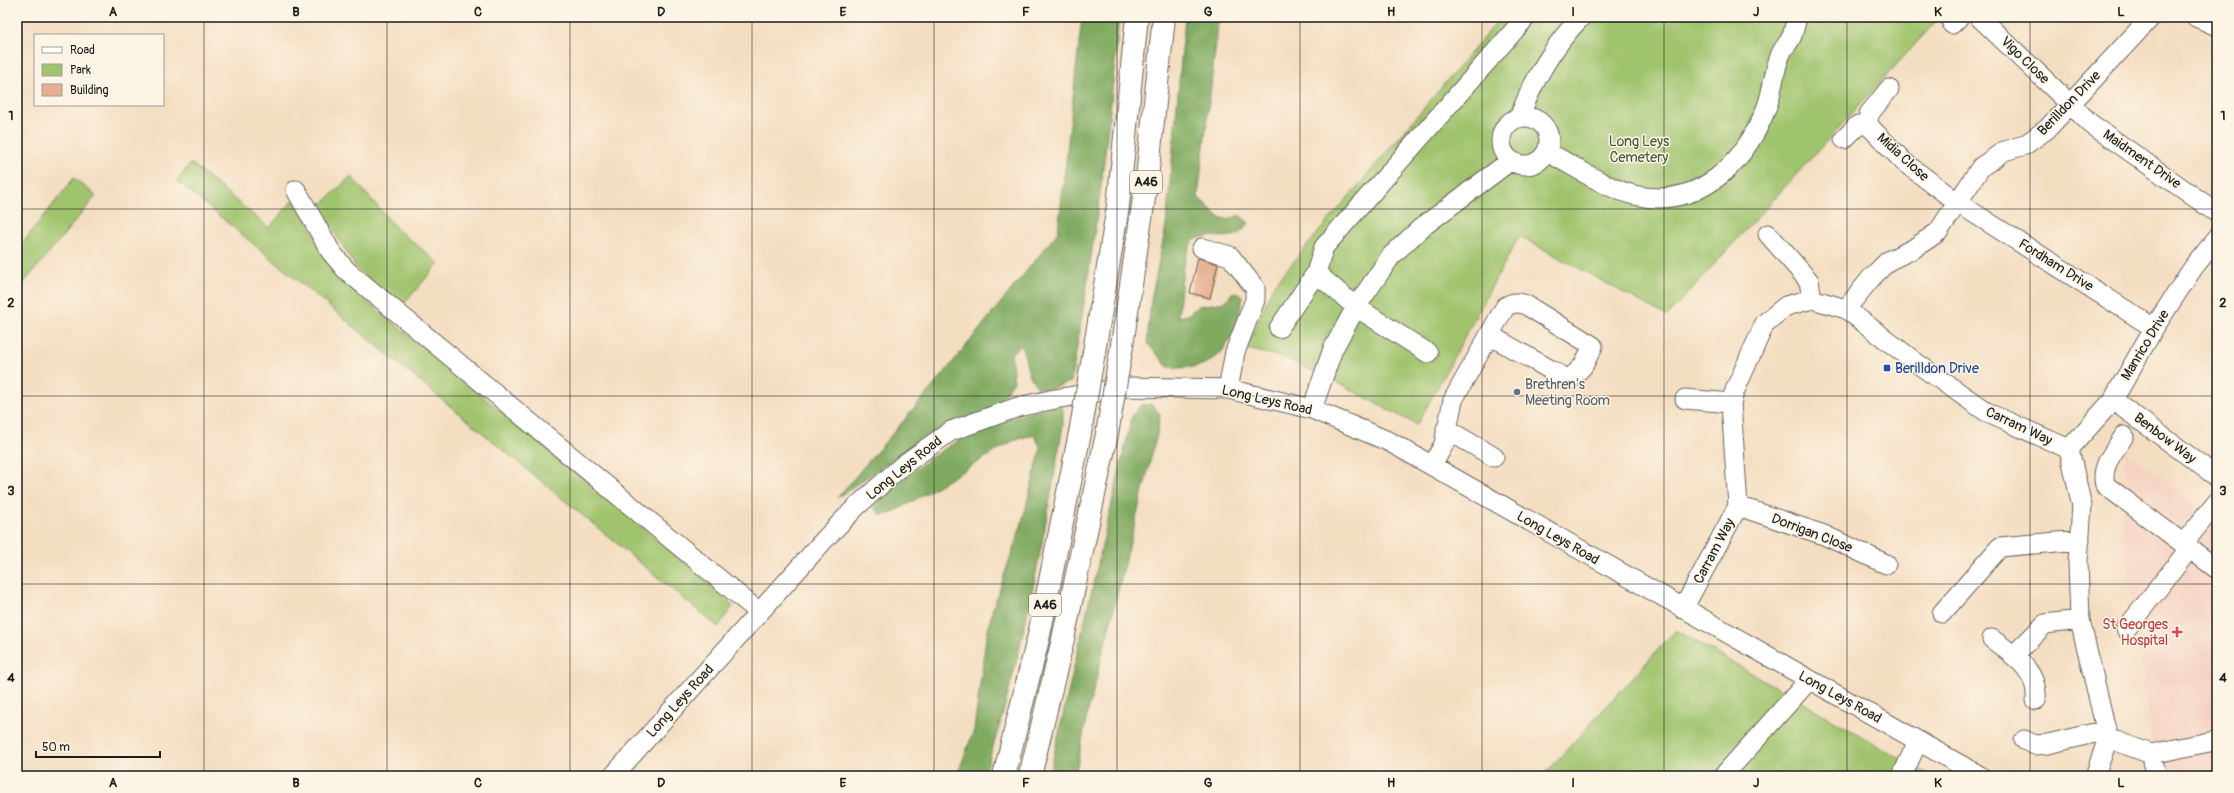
<svg xmlns="http://www.w3.org/2000/svg" width="2234" height="793" viewBox="0 0 2234 793" font-family="Pangolin,sans-serif">
<style>
.built{fill:#f5d2c2}
.green{fill:#a0c46e;stroke:#5e7045}
.forest{fill:#80aa61;stroke:#4e633e}
.building{fill:#e6af8f}
.lines{fill:none;stroke-linecap:round;stroke-linejoin:round}
.minor-casing{stroke:#686056;stroke-width:21}
.highway-casing{stroke:#686056;stroke-width:24}
.minor{stroke:#fff;stroke-width:19}
.highway{stroke:#fff;stroke-width:22}
.highway-bridge-casing{stroke:#686056;stroke-width:24;stroke-linecap:butt}
.highway-bridge{stroke:#fff;stroke-width:22}
.grid{fill:none;stroke:#1c1c1c;stroke-width:1;stroke-opacity:0.55}
.transit-dot{fill:#1a4fb4;stroke:#fcf5e5;stroke-width:1.5}
.worship-dot{fill:#6b7280;stroke:#fcf5e5;stroke-width:1.5}
.health-dot{fill:#e0444e;stroke:#fcf5e5;stroke-width:1.5}
.labels{text-anchor:middle;dominant-baseline:central;stroke-width:3;stroke-linejoin:round;paint-order:stroke}
.shield{fill:#fcf5e5;stroke:#5f5d58;stroke-width:1}
.shield-label{font-size:13px;font-weight:bold;fill:#1c1c1c}
.street-label{font-size:14px;fill:#1c1c1c;stroke:#fcf5e5}
.park-label{font-size:14px;fill:#4a5739;stroke:#fcf5e5}
.transit-label{font-size:14px;fill:#164399;stroke:#fcf5e5;text-anchor:start}
.worship-label{font-size:14px;fill:#5b616d;stroke:#fcf5e5;text-anchor:start}
.health-label{font-size:14px;fill:#be3a42;stroke:#fcf5e5;text-anchor:end}
.neatline{fill:none;stroke:#1c1c1c;stroke-width:1.5}
.grid-label{font-size:13px;text-anchor:middle;font-weight:bold;fill:#1c1c1c}
</style>
<rect width="100%" height="100%" fill="#fcf5e5"/>
<filter id="ink" filterUnits="userSpaceOnUse"><feTurbulence type="fractalNoise" baseFrequency=".025" numOctaves="2"/><feDisplacementMap in="SourceGraphic" scale="8" xChannelSelector="R" yChannelSelector="G"/><feConvolveMatrix kernelMatrix="1 2 1 2 8 2 1 2 1" color-interpolation-filters="sRGB"/></filter>
<filter id="wash" filterUnits="userSpaceOnUse"><feTurbulence type="fractalNoise" baseFrequency=".012" numOctaves="4" result="noise"/><feDisplacementMap in="SourceGraphic" scale="16" xChannelSelector="R" yChannelSelector="G"/><feGaussianBlur stdDeviation="0.9" result="paint"/><feColorMatrix in="noise" values="0 0 0 0 0 0 0 0 0 0 0 0 0 0 0 0 0 1.4 0 .05"/><feComposite in="paint" operator="in"/></filter>
<g filter="url(#wash)">
<rect width="100%" height="100%" fill="#f4dec2"/>
<path class="built" d="M2126,452L2217,523V776H2147L2151,730L2122,534Z"/>
<path class="green" d="M1501,17H1940L1667,316L1519,236L1417,425L1329,378L1282,357L1246,349L1273,286Z
M191,163L269,228L293,200L347,285L676,555L733,606L718,627L177,181Z
M351,176L398,230L439,263L402,306L357,269L319,207Z
M74,178L96,196L17,291V250Z
M1676,630L1931,776H1543Z"/>
<path class="forest" d="M1082,17H1119C1109,139 1092,261 1071,382L1049,389L1037,387L1029,375L1022,345L1011,353L1014,381L996,406L939,431L893,459L837,498L936,383L1058,232Z
M1185,17H1219L1198,197L1219,217L1229,220L1239,215L1249,223C1244,229 1240,235 1232,236C1219,239 1197,231 1190,246C1181,264 1181,296 1178,317L1188,315L1198,306L1225,302L1233,292L1243,296C1235,341 1221,374 1168,367L1147,343L1151,300L1166,226Z
M1059,404L1063,410V425C1043,543 1021,662 984,776H957L974,730L986,639L993,608L1021,526L1041,448L1034,435L1016,439L893,513L881,515L873,506C898,482 926,459 956,442C966,436 977,433 986,426Z
M1151,404L1160,414L1158,430L1087,716L1075,776H1049L1132,416L1141,405Z"/>
<g id="blocks">
<path class="building" d="M1198,258L1218,264L1210,298L1190,293Z"/>
</g>
</g>
<g filter="url(#ink)">
<use href="#blocks" fill-opacity="0" stroke="#686056" stroke-width="1"/>
<g class="lines">
<g class="minor-casing">
<path id="minor" d="M1979,17L2091,124L2217,213
M2196,17L2217,26
M1952,24L1959,17
M1501 141a24 24 0 1 1 48 0a24 24 0 1 1-48 0Z
M1519,118C1533,81 1554,45 1581,17
M1868,125L1904,162L1958,203L2154,328
M1868,125L1869,114L1889,89
M1844,139L1858,125H1868
M1547,152C1575,166 1603,187 1634,195C1699,210 1744,164 1766,109C1773,92 1773,73 1780,56C1782,49 1788,44 1791,38C1794,31 1795,24 1797,17
M296,190L331,252L346,270L759,612
M1768,234L1809,281L1812,299
M1202,248L1230,256L1255,288V300L1235,352L1228,389
M1316,273L1324,247L1526,17
M1846,309L1872,277L1888,261L1913,249L1938,232L1981,167L2004,151L2025,145L2047,129L2151,17
M1279,328L1316,273L1356,307L1428,353
M1685,399L1731,403
M2113,400L2217,477
M1312,409L1333,349L1356,307L1391,256L1421,228L1510,161
M1446,429L1494,457
M2124,436C2114,452 2100,466 2105,485L2217,569
M2069,449L2113,400L2154,328L2193,268L2217,238
M1432,466L1444,444L1453,400L1505,307C1513,302 1518,302 1526,305L1593,346L1583,366L1570,379L1565,378L1491,336
M1738,506L1824,535L1886,564
M2183,544L2217,502
M1683,609L1738,506L1731,403L1735,390L1765,323L1786,306L1812,299L1846,309L1918,364L1988,413L2069,449L2082,506L2078,561L2080,620L2108,738L2095,776
M1942,613L2000,547L2080,540
M2126,629L2190,548
M1992,639C2013,655 2039,671 2036,700
M2014,655L2045,624L2080,620
M2108,738L2151,754L2157,776
M2024,740L2035,745L2048,744L2107,730
M2151,754L2214,741
M613,776L825,539L857,506L903,465L951,431L1018,407L1055,399L1127,387L1228,389L1312,409L1390,442L1980,776
M1723,776L1809,680
M1902,776L1918,741"/>
</g>
<g class="highway-casing">
<path id="highway" d="M1096,340L1118,206L1137,17
M1122,345L1147,178L1164,17
M1004,776L1039,635L1080,433
M1030,776L1063,639L1107,434"/>
</g>
<use href="#minor" class="minor"/>
<use href="#highway" class="highway"/>
<g class="highway-bridge-casing">
<path id="highway-bridge" d="M1080,433L1096,340
M1107,434L1122,345"/>
</g>
<use href="#highway-bridge" class="highway-bridge"/>
</g>
</g>
<path class="grid" d="M204,17V776M387,17V776M570,17V776M752,17V776M934,17V776M1117,17V776M1300,17V776M1482,17V776M1664,17V776M1847,17V776M2030,17V776M17,209H2217M17,396H2217M17,584H2217"/>
<rect class="transit-dot" x="1883" y="364" width="8" height="8" rx="2"/>
<circle class="worship-dot" cx="1517" cy="392" r="4"/>
<path class="health-dot" d="M2175 626h4v4h4v4h-4v4h-4v-4h-4v-4h4z"/>
<g class="labels">
<g class="shield">
<rect x="1130" y="171" width="32" height="22" rx="3"/>
<rect x="1029" y="594" width="32" height="22" rx="3"/>
</g>
<g class="shield-label">
<text x="1146" y="182">A46</text>
<text x="1045" y="605">A46</text>
</g>
<g class="street-label">
<text transform="translate(2025 60) rotate(44)">Vigo Close</text>
<text transform="translate(2069 103) rotate(-46)">Berilldon Drive</text>
<text transform="translate(1903 157) rotate(42)">Midia Close</text>
<text transform="translate(2142 159) rotate(35)">Maidment Drive</text>
<text transform="translate(2056 265) rotate(32)">Fordham Drive</text>
<text transform="translate(2145 345) rotate(-59)">Manrico Drive</text>
<text transform="translate(1267 400) rotate(13)">Long Leys Road</text>
<text transform="translate(2019 426) rotate(25)">Carram Way</text>
<text transform="translate(2165 438) rotate(37)">Benbow Way</text>
<text transform="translate(904 468) rotate(-39)">Long Leys Road</text>
<text transform="translate(1812 533) rotate(21)">Dorrigan Close</text>
<text transform="translate(1558 538) rotate(30)">Long Leys Road</text>
<text transform="translate(1714 551) rotate(-62)">Carram Way</text>
<text transform="translate(1840 697) rotate(29)">Long Leys Road</text>
<text transform="translate(680 701) rotate(-48)">Long Leys Road</text>
</g>
<g class="park-label">
<text x="1639" y="141">Long Leys<tspan x="1639" dy="16">Cemetery</tspan></text>
</g>
<g class="transit-label">
<text x="1895" y="368">Berilldon Drive</text>
</g>
<g class="worship-label">
<text x="1525" y="384">Brethren's<tspan x="1525" dy="16">Meeting Room</tspan></text>
</g>
<g class="health-label">
<text x="2168" y="624">St Georges<tspan x="2168" dy="16">Hospital</tspan></text>
</g>
</g>
<rect width="2234" height="793" fill="none" stroke="#fcf5e5" stroke-width="44"/>
<rect x="34" y="34" width="130" height="72" fill="#fcf5e5" stroke="#a29e95"/>
<rect x="42" y="47" width="20" height="6" fill="#ffffff" stroke="#a29e95"/>
<text x="70" y="54" font-size="12" fill="#1c1c1c">Road</text>
<rect x="42" y="64" width="20" height="12" fill="#a0c46e" stroke="#a29e95"/>
<text x="70" y="74" font-size="12" fill="#1c1c1c">Park</text>
<rect x="42" y="84" width="20" height="12" fill="#e6af8f" stroke="#a29e95"/>
<text x="70" y="94" font-size="12" fill="#1c1c1c">Building</text>
<path d="M36 751v6h124v-6" fill="none" stroke="#1c1c1c" stroke-width="2"/>
<text x="42" y="751" font-size="12" fill="#1c1c1c" stroke="#fcf5e5" stroke-width="3" paint-order="stroke">50 m</text>
<rect x="22" y="22" width="2190" height="749" class="neatline"/>
<g class="grid-label">
<text x="113" y="16">A</text>
<text x="296" y="16">B</text>
<text x="478" y="16">C</text>
<text x="661" y="16">D</text>
<text x="843" y="16">E</text>
<text x="1026" y="16">F</text>
<text x="1208" y="16">G</text>
<text x="1391" y="16">H</text>
<text x="1573" y="16">I</text>
<text x="1756" y="16">J</text>
<text x="1938" y="16">K</text>
<text x="2121" y="16">L</text>
<text x="11" y="120">1</text>
<text x="2223" y="120">1</text>
<text x="11" y="307">2</text>
<text x="2223" y="307">2</text>
<text x="11" y="495">3</text>
<text x="2223" y="495">3</text>
<text x="11" y="682">4</text>
<text x="2223" y="682">4</text>
<text x="113" y="787">A</text>
<text x="296" y="787">B</text>
<text x="478" y="787">C</text>
<text x="661" y="787">D</text>
<text x="843" y="787">E</text>
<text x="1026" y="787">F</text>
<text x="1208" y="787">G</text>
<text x="1391" y="787">H</text>
<text x="1573" y="787">I</text>
<text x="1756" y="787">J</text>
<text x="1938" y="787">K</text>
<text x="2121" y="787">L</text>
</g>
</svg>
